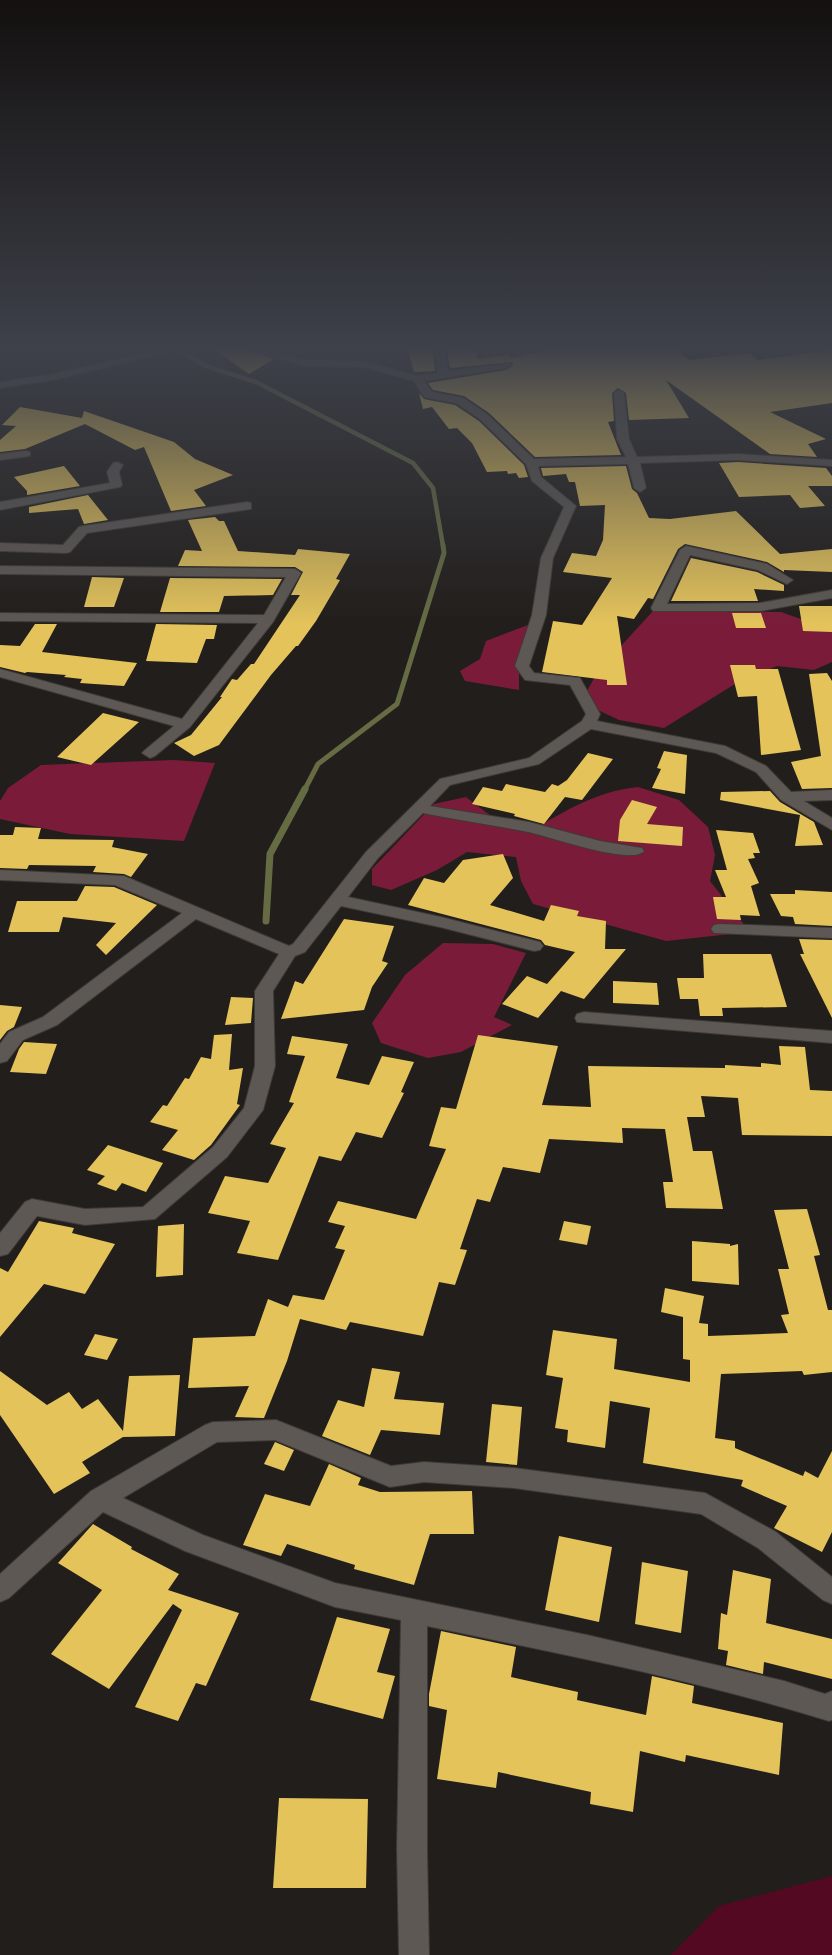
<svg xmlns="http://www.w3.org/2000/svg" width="832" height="1955" viewBox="0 0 832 1955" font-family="Helvetica,sans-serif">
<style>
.green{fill:#540923}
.forest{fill:#7a1c39}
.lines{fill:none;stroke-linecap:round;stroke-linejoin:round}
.stream-far2{stroke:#656c43;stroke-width:4.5}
.stream-far1{stroke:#656c43;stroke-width:5}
.stream{stroke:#656c43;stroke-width:7}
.building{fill:#e4c35b}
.minor-casing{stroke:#3d3a37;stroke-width:2}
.minor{fill:#5d5853;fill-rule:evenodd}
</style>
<rect width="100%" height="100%" fill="#221e1b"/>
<path class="green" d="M832,1876V1955H671L719,1906Z"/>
<path class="forest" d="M653,611L781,612L832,630V662L814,670L777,666L735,684L664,728L619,720L581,702L598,671Z
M528,625L519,670V690L465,681L460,671L480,659L486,641Z
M174,760L215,763L184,841L70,834L0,819V801L8,788L41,765Z
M638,787L679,800L708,827L715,855L710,881L750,932L666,941L533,904L521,881L516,857L467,852L437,870L391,890L372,885V869L434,804L466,797L500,823L531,831C565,811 597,791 638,787Z
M443,943L493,944L526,953L494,1017L512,1025L461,1052L428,1058L381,1043L372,1023L405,975Z"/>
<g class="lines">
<path class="stream-far2" d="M179,350L206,366L256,382L413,463L433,488L443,546"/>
<path class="stream-far1" d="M304,791L318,764L397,704L444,553L443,545"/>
<path class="stream" d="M266,921L270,854L305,789"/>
</g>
<path class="building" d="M215,350H248L274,359L249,374Z
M415,350H433L435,371L414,372L408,351Z
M447,350H475L478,359L508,355L512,358L547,350H678L689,360L749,353L758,360L832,350V403L770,412L826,439L808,444L817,457L770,454L666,380L689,418L629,420L626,393L618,388L612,393L614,421L608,422L621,455L535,457L489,413L464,396L433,390L428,383L506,370L513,366L512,362L450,368Z
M419,393L424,399L455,405L479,421L524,465L528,477L519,478L516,473L508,474L507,471L487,472L472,443L457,428L449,429L432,407L423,409Z
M20,407L82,418L84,411L174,442L195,459L233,475L194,490L206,506L171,511L144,447L135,450L85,424L25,449L0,452V440L16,426L2,425Z
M738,462L826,468L832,476V486H808L825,506L800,508L790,495L739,497L719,463Z
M64,466L80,486L27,495V491L14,477Z
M626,466L632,489L637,493L649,518L670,519L736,511L780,554L832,549V572L784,570V572L767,562L685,544L678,549L653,599L648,598L634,619L617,616L627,685H607V680L542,672L553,621L582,625L612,578L563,572L572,553L596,556L603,540L605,505L580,506L575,482H569L566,474L543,476L541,468Z
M88,495L108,520L84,524L78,509L29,513V507Z
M215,517L219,521H224L238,551L295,555L298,549L350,554L336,579L340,580L316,621L298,646H296L271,675L219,745L194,756L174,743L191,735L222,697H220L232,679L237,680L251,664H254L300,595H291L303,572L295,567L178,566L185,550L202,551L188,520Z
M691,558L757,572L784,585V591L754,589L758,601H671Z
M92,577L124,578L114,607H84Z
M170,578L282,579L273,595L224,596L219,612H160Z
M799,606H832V632L803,631Z
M732,613H761L766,628H736Z
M35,624H57L42,652L137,663L124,686L80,683L82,679L64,677L66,675L27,672L25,673L0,667V645L20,646Z
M156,624L217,625L214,639H206L197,663L146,661Z
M730,665H755L756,669H778L801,750L761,755L757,696L738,697Z
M827,673L832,681V788L802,789L791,762L821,756L809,674Z
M103,713L139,722L91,765L57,757Z
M664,751L687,755L685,794L652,788L661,769L657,768Z
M588,753L613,759L582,800L565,797L544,824L514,816L515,814L472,804L483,787L502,791L506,784L545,792L552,784L558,786L567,780Z
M770,791L780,802L814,822L823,845L795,846L800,815L720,800L721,792Z
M632,800L657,807L647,824L683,827L682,846L618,841L620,820Z
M15,827L41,828L38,839L114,840L112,847L148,854L131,877L124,874L93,872L96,866L29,865L27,869L0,868V835H13Z
M716,830L753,833L760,853H753L755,858L748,859L759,883L751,886L760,916L740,915L741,920L717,919L713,897H726L715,870H727Z
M503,854L513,878L490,905L544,921L551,905L579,911L577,916L606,921L605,949H626L584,999L561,991L538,1018L502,1004L527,976L547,984L575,952L545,945L541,940L408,905L424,878L444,883L463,860Z
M85,886L114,887L157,905L106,955L96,945L116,923L63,917L59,932H8L17,901H77Z
M795,890L832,892V926L795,924L793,917L781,916L770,894H795Z
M344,919L394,926L382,961L388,963L372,987L364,1010L281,1019L295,981L303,984Z
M799,939L832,940V1018L800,954H804Z
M703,954H771L787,1007L722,1008L723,1016H700L698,999H680L677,978H704Z
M613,981L657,983L659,1005L613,1003Z
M231,997L253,998L251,1023L225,1025Z
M0,1005L22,1007L14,1027L7,1031L0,1040Z
M232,1034L229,1070L243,1068L237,1104L240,1105L211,1145L194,1160L162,1150L178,1130L150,1122L163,1105L167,1106L185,1078L189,1079L201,1057L211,1059L214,1035Z
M478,1035L558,1046L542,1105L591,1107L588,1066L725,1068V1065L761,1067V1063L781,1065L779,1046L805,1047L810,1090L832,1091V1136L742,1135L738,1098L701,1096L705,1117H687L693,1151H712L723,1209L666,1208L663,1182H673L665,1129L622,1128L623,1143L549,1139L540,1173L503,1167L490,1202L477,1199L460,1249L467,1250L455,1285L439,1282L423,1336L350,1322L346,1330L300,1319L287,1361L264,1418L235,1417L249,1386L188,1388L193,1338L255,1336L268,1299L288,1307L293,1295L324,1300L345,1250L335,1248L345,1226L328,1222L338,1201L416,1219L446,1149L429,1146L441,1107L456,1109Z
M292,1036L348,1044L336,1078L369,1085L382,1056L414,1062L401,1092L404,1093L382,1138L356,1132L341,1161L319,1156L278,1260L237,1253L250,1221L208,1213L225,1176L268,1183L286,1148L270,1144L294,1103L289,1102L305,1056L287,1054Z
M24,1042L57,1044L46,1074L10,1072L19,1049Z
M108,1145L163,1163L146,1192L122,1183L116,1191L97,1184L105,1176L87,1170Z
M807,1209L820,1255L814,1256L828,1310H832V1372L804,1375L802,1371L721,1374L715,1438L735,1441V1448L803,1476L805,1471L818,1478L832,1451V1532L822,1552L774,1528L787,1506L741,1486L743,1480L643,1463L650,1408L610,1401L605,1448L567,1442L568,1430L555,1428L563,1378L546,1375L553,1330L617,1339L614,1369L690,1382V1360L683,1359V1317L661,1312L665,1288L704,1296L699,1323L708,1324V1336L788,1333L781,1315L789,1314L778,1269H789L774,1210Z
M39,1221L74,1228L72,1233L115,1244L85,1294L44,1284L0,1337V1268L8,1272Z
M564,1221L591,1226L587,1245L559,1240Z
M184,1224L183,1275L156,1277L158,1226Z
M692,1241L730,1244V1246L738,1244L739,1285L692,1281Z
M95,1334L118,1339L107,1360L84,1355Z
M372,1368L400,1372L394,1399L444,1403L440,1435L381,1430L370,1455L322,1436L338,1400L364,1407Z
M0,1371L47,1405L69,1392L82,1409L98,1399L123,1431L129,1376L180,1375L175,1436L123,1437L82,1462L90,1473L54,1494L0,1415Z
M492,1404L522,1407L517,1465L486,1462Z
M275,1442L294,1450L284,1471L264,1464Z
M329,1464L361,1478L358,1485L380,1492L472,1491L474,1534H430L414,1585L354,1569L355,1565L287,1544L281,1556L243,1545L265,1494L310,1506Z
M93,1524L132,1547L131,1549L179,1574L168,1590L239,1613L206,1686L196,1683L178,1721L135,1707L182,1610L173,1604L109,1689L51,1654L102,1590L58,1563Z
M559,1536L612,1547L599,1622L545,1610Z
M642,1562L688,1571L681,1633L635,1624Z
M733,1570L771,1579L766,1623L832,1639V1679L764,1662L763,1674L726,1665L728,1651L718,1649L721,1613L727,1615Z
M337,1617L390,1629L377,1672L395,1676L383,1719L310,1700Z
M441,1631L516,1647L511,1677L578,1692L577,1700L646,1715L652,1676L694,1686L692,1703L783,1723L779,1775L686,1755L685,1762L640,1751L633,1812L590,1804L591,1792L498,1772L496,1788L437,1779L447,1710L429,1706V1694Z
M279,1798L368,1799L366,1888H273Z"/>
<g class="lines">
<g class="minor-casing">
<path id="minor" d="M158,350H176L53,380L0,388V382L53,374Z
M250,350H266L304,360L363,361L418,376L438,373L435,350H445L448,371L510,363L511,365L506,368L424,381L432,392L463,398L488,415L534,459L626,457L617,439L614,393L619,390L624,393L629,439L637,457L738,454L832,460V466L738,460L640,463L646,488L640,492L634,488L628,464L538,466L541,477L576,506L553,558L546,615L529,666L534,673L580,678L600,714L597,721L725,746L766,766L791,792L832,790V800L804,801L832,818V830L781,800L756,772L716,753L591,729L539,764L450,785L430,806L529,822L600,841L642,848L644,851C632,866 548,836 528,832C493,825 458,820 423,813L378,858L348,897L441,917L540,942L543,946L540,950L534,951L440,927L341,906L305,952L295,956L273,991L275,1066L263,1110L227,1157L155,1219L85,1225L37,1216L8,1254L0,1256V1233L25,1202L32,1199L85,1209L143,1207L213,1147L244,1108L255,1066V991L279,954L196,919L57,1025L23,1040L7,1061L0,1063V1044L9,1032L43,1017L182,913L115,885L0,880V870L124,876L289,946L293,944L366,852L440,779L529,758L582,721L586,714L570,685L525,680L515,666L532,615L541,558L564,507L532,481L526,464L480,419L456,403L424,397L414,381L363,367L304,366Z
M26,451L30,452V456L0,460V454Z
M117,462L123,465L119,472L122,485L120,487L0,510V502L110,483L107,472L113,463Z
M247,502L251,503V509L87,533L70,552L66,553L0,551V543L63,545L79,527L83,526Z
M686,546L767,564L793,580L787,584L758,570L690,555L667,604L760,603L832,590V598L760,611H653L651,608L680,550Z
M0,566L295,569L301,573L273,622L190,727L155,756L150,758L142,753L145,750L174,726L0,677V669L182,719L258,623L0,621V613L264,615L286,577L0,574Z
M720,924L832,928V938L714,933L711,929L714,925Z
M584,1012L832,1031V1043L577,1022L575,1018L577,1014Z
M276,1420L391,1466L424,1462L514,1468L705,1493L776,1532L832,1577V1604L823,1600L758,1548L701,1514L514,1488L424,1482L390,1487L275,1440L217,1442L123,1498L203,1535L335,1583L587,1635L784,1681L825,1694L832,1691V1720L829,1721C698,1680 561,1654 427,1626V1849L429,1955H399L397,1849L401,1620L335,1607L185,1551L103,1512L9,1598L0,1602V1574L91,1491L205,1425L213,1422Z"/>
</g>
<use href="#minor" class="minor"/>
</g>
<linearGradient id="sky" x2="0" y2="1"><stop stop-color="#13100f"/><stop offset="0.56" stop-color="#3e414a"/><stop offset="1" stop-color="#3e414a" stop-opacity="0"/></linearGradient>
<rect width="832" height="624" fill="url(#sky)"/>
</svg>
